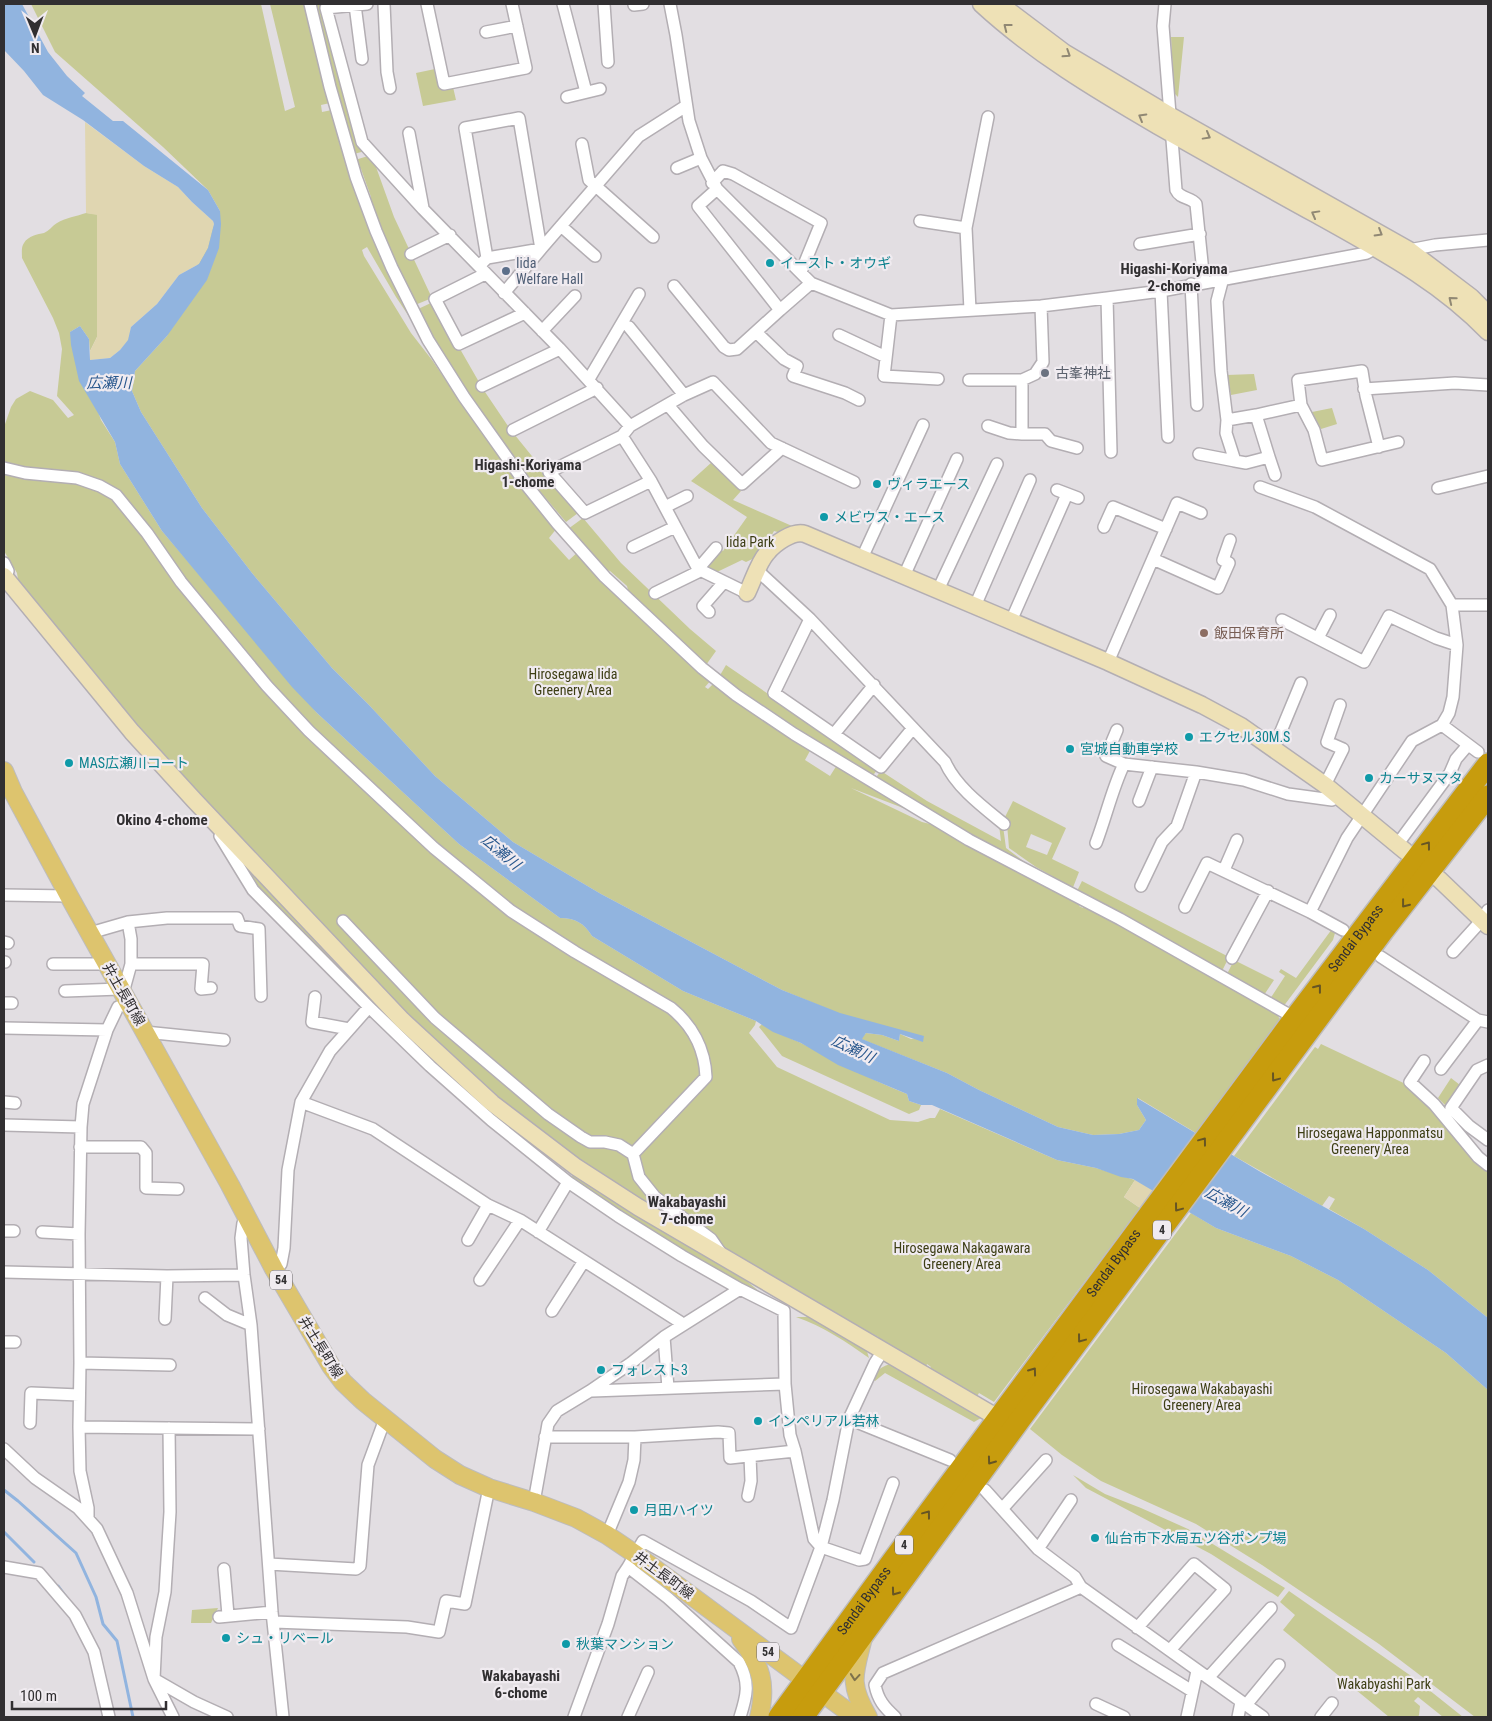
<svg xmlns="http://www.w3.org/2000/svg" width="1492" height="1721" viewBox="0 0 1492 1721" font-family="'Roboto Condensed','Noto Sans JP',sans-serif">
<style>
.green{fill:#c7ca95;fill-rule:evenodd}
.sand{fill:#e0d6b1}
.water{fill:#91b4df}
.lines{fill:none;stroke-linecap:round;stroke-linejoin:round}
.stream{stroke:#91b4df;stroke-width:3}
.street-casing{stroke:#b3aeb3;stroke-width:14}
.secondary-casing{stroke:#b3aeb3;stroke-width:19}
.primary-casing{stroke:#bdbcbd;stroke-width:20}
.highway-casing{stroke:#bdbcbd;stroke-width:24}
.street{stroke:#fff;stroke-width:11}
.secondary{stroke:#eee1b6;stroke-width:16}
.primary{stroke:#ddc46e;stroke-width:18}
.highway{stroke:#c79c0d;stroke-width:21}
.oneway{stroke:#908874}
.oneway2{stroke:#665524}
.oneway3{stroke:#7e724c}
.culture-dot{fill:#0f9aa8;stroke:#f0ebf0;stroke-width:2}
.service-dot{fill:#5c6f8a;stroke:#f0ebf0;stroke-width:2}
.worship-dot{fill:#6b7280;stroke:#f0ebf0;stroke-width:2}
.education-dot{fill:#8d6e63;stroke:#f0ebf0;stroke-width:2}
.labels{text-anchor:middle;dominant-baseline:central;stroke-width:4.5;stroke-linejoin:round;paint-order:stroke}
.shield{fill:#f0ebf0;stroke:#6a676a;stroke-width:1}
.shield-label{font-size:12px;font-weight:bold;fill:#312f31}
.service-label{font-size:14px;fill:#4e5e75;stroke:#f0ebf0;text-anchor:start}
.culture-label{font-size:14px;fill:#0d838f;stroke:#f0ebf0;text-anchor:start}
.worship-label{font-size:14px;fill:#5b616d;stroke:#f0ebf0;text-anchor:start}
.park-label{font-size:14px;fill:#3d3e14;stroke:#f0ebf0}
.education-label{font-size:14px;fill:#785e54;stroke:#f0ebf0;text-anchor:start}
.street-label{font-size:14px;fill:#312f31;stroke:#f0ebf0}
.neighbourhood-label{font-size:15px;font-weight:bold;fill:#312f31;stroke:#f0ebf0}
.water-label{font-size:15px;font-style:italic;fill:#27568c;stroke:#f0ebf0}
</style>
<rect width="100%" height="100%" fill="#e2dee2"/>
<path class="green" d="M31,4H261L285,111L295,107L270,4H306L330,103L321,105L322,112L332,110L420,333L396,297L367,247L362,250L364,256L411,333L432,360L460,401L557,528L549,538L569,560L579,551L712,679L705,687L708,689L715,682L811,749L805,760L830,776L837,765L911,811L851,788L922,822L934,825L1080,903L1079,906L1083,908L1085,905L1193,965L1278,1015L1280,1021L1196,1133L1138,1098L1137,1105L1146,1120L1139,1130L1119,1134L1093,1135L1058,1127L979,1090L947,1073L861,1039L866,1033L882,1035L899,1041L900,1034L911,1039L924,1037L840,1014L782,990L601,894L513,842L435,776L369,705L332,668L252,573L202,508L141,412L132,391L135,371L167,336L220,211L208,190L163,147L55,52Z
M313,4H321L355,131L365,151L354,154Z
M1171,37H1184L1178,97L1174,93Z
M435,69L439,89L453,87L456,100L423,106L416,73Z
M368,156L378,164L376,167L394,217L432,298L415,305L399,272L369,201L371,197L361,169L356,165L355,160Z
M86,213L97,214V337L90,351L89,339L80,326L70,332L101,420L115,442L120,464L162,531L185,558L317,713L459,844L560,918C575,918 584,923 592,936L683,991L756,1021L755,1025L749,1033L777,1067L890,1120L918,1122L930,1118H935L940,1109L1057,1160L1096,1168L1135,1180L1124,1197L1140,1208L994,1402L979,1393L976,1398L930,1370L931,1367L927,1364L926,1367L887,1346L878,1337L871,1333L875,1337L645,1206L495,1101L414,1025L147,743L19,587L17,573L4,551V427L11,407L16,399L30,391L53,400L68,418L74,415L57,396L62,349L59,333L53,318L22,258C22,253 21,247 24,243C28,236 38,234 44,233C49,231 52,226 57,223C65,218 77,216 86,213Z
M433,302L483,389L510,429L578,513L566,522L533,483L528,482L471,402L416,310Z
M1254,374L1257,390L1231,395L1227,375Z
M1332,408L1337,424L1321,429L1312,412Z
M712,462L741,491L733,500L792,526L781,533L774,531L761,555L746,562L742,560L717,572L709,567L708,563L719,549L723,551L747,517L691,481Z
M583,518L621,563L690,629L716,651L706,665L629,594L627,586L610,571L604,569L568,529Z
M726,665L878,769L870,779L719,677Z
M881,771L927,801L1001,841L999,825L1003,826L1006,848L1034,869L1035,871L873,781Z
M1013,801L1066,828L1052,859L1079,872L1072,890L1055,881L1052,876L1036,867L1009,848L1007,824L1003,821ZM1031,834L1052,843L1047,855L1026,847Z
M236,855L395,1018L389,1024L256,889Z
M1082,881L1229,957L1222,971L1077,891Z
M1332,929L1335,933L1333,940L1283,1007L1270,999L1285,976L1279,972L1281,969L1296,978Z
M1234,960L1274,980L1264,995L1227,974Z
M762,1024C775,1033 789,1037 803,1044C838,1062 871,1080 907,1094L909,1101L921,1105L919,1110L909,1114L782,1056L759,1027Z
M1321,1044L1412,1087L1488,1168V1318L1428,1270L1364,1229L1329,1209L1335,1199L1329,1196L1322,1206L1234,1156L1315,1047L1318,1049Z
M1451,1078L1460,1085L1446,1106L1438,1098Z
M575,1172L742,1277L767,1298L706,1267L570,1179Z
M1191,1213L1216,1228L1291,1256L1338,1280L1446,1353L1488,1390V1717H1475L1379,1644L1262,1565L1196,1524L1101,1481L1062,1455L1030,1429Z
M796,1317H811L865,1345L869,1358C846,1342 823,1326 796,1317Z
M898,1362L981,1418L974,1422L885,1373L875,1381L872,1379C877,1367 886,1365 898,1362Z
M1073,1475L1105,1494L1141,1508L1188,1529L1285,1588L1278,1597L1211,1554L1086,1488Z
M1289,1591L1414,1678L1463,1717H1443L1418,1697L1414,1701L1420,1706L1419,1715L1418,1717H1389L1283,1630L1295,1615L1280,1602Z
M218,1608L211,1623H191L192,1610Z"/>
<path class="sand" d="M85,122L144,166L178,187L192,202L213,221L214,224L208,248L199,264L179,275L157,304L131,327L129,340L120,350L110,358L90,360V351L97,337V215L86,213Z
M1135,1180L1153,1190L1140,1208L1124,1197Z"/>
<path class="water" d="M4,4H22L48,52L67,76L85,93L82,96L113,121H123L208,190L220,211L221,224L219,248L207,280L167,336L135,371L132,391L141,412L202,508L252,573L332,668L369,705L435,776L513,842L601,894L782,990L840,1013L924,1036L923,1042L900,1034L899,1041L882,1035L866,1033L862,1039L947,1073L979,1090L1058,1127L1093,1135L1119,1134L1139,1130L1146,1120L1137,1105V1098L1259,1171L1364,1229L1428,1270L1488,1318V1390L1446,1353L1338,1280L1291,1256L1216,1228L1133,1179L1121,1177L1096,1168L1057,1160L932,1105H921L909,1101L907,1094L838,1065L801,1043L773,1032L756,1021L683,991L592,936C584,923 575,918 560,918L459,844L317,713L292,687L162,531L120,464L115,442L79,381L71,345L70,332L80,326L89,339L90,360L110,358L120,350L128,340L131,327L157,304L179,275L199,264L208,248L214,224L213,221L192,202L178,187L144,166L83,120L43,95L24,71L4,50Z"/>
<g class="lines">
<path class="stream" d="M4,1490L18,1501L76,1553L96,1597L103,1624L117,1641L133,1717
M4,1532L34,1562
M58,1586L66,1597"/>
<g class="street-casing">
<path id="street" d="M310,4L330,87L356,177L376,231L392,268L428,340L464,397L528,487L557,523L605,577L702,668L736,695L794,734L969,840L1120,919L1295,1018
M367,4L326,8L362,142L423,209L560,349L630,426L684,395L713,382L771,443L854,482
M384,4L387,72L390,88
M427,4L444,84L526,68L512,4
M563,4L586,92
M604,4L608,62
M670,4L676,35L689,121L701,158L717,189L811,283L891,315L1041,306L1107,298L1161,291L1367,253L1376,248
M1165,4L1163,26L1176,190C1180,199 1191,197 1196,204L1204,282
M355,5L362,59
M634,5L643,4
M486,32L517,26
M567,97L600,89
M409,133L423,208
M582,144L589,180L653,237
M677,168L701,158
M712,183L723,171L733,174L821,223L801,272
M717,189L698,206L780,310L811,283
M920,221L966,228
M561,226L595,256
M1140,244L1200,234
M1409,250L1435,245L1488,240
M411,254L450,235
M487,258L465,128L519,118L541,249L504,293
M483,262L487,258L541,249L639,136L686,106
M485,274L435,299L459,344L525,313
M1223,278L1217,301L1221,371L1227,420L1226,433L1235,461L1246,463L1269,457L1256,415L1227,420
M1191,284L1197,405
M674,286L724,347L729,350L737,349L780,310
M1161,291L1168,437
M1107,298L1111,452
M1041,306L1043,362L1035,374L1022,380V434H1045L1051,441L1077,448
M970,310L966,228L988,117
M891,315L884,376L938,379
M629,327L684,395
M542,331L575,296
M756,332L784,359L797,366L793,376L845,393L859,400
M839,335L886,357
M589,379L639,294
M969,380H1022
M482,386L560,349
M1364,389L1455,383L1488,385
M668,405L703,446L742,484L782,448
M1256,415L1301,405
M630,426L622,436L651,481L698,569L747,593
M988,426L1009,433L1022,434
M513,430L597,388
M622,436L549,472L585,513L651,481
M1379,447L1366,396L1362,371L1298,380L1301,405L1314,430L1322,460L1398,442
M1199,454L1235,461
M1269,457L1275,475
M4,468L25,473L77,478L100,486L116,495L147,533L181,582L267,686L309,731L434,848L511,911L575,952L671,1008C692,1025 705,1049 706,1077L633,1154L619,1145L605,1142H590L581,1137L548,1114L435,1018L343,921
M1260,487L1315,507L1430,569L1452,605
M1438,488L1488,476
M1057,490L1078,498
M665,507L687,496
M1104,527L1113,507L1166,529
M633,547L675,527
M862,558L923,425
M1153,559L1218,588L1229,563L1223,560L1230,540
M4,563L8,571L5,578
M698,569L716,548
M757,570L810,619L945,762C956,787 983,807 1004,824
M904,576L957,459
M938,590L997,464
M655,593L700,571
M975,606L1030,480
M709,612L703,606L724,582
M810,619L774,693L881,767L913,728
M1282,620L1364,662L1389,616L1436,638L1457,645
M1011,621L1067,494
M1318,638L1330,615
M1108,662L1177,503L1201,513
M1442,725L1478,752
M1117,730L1106,756L1124,764
M834,734L874,685
M1274,748L1301,683
M1325,785L1343,749L1327,742L1340,705
M1139,801L1152,767
M223,831L220,836L253,890L369,1007L430,1066L491,1120L568,1182L618,1216L682,1256L740,1289L784,1311L785,1384L790,1435L795,1451L814,1539L821,1547L859,1560L865,1559L893,1483
M1096,843C1106,817 1112,789 1124,764L1196,772L1244,780L1288,794L1332,800L1339,796
M1397,845L1450,773L1456,759L1468,745
M1224,870L1237,840
M1141,886L1162,842L1177,826L1196,772
M4,895L69,896
M1185,907L1207,863L1310,912L1343,930
M1310,912L1347,838L1412,741L1442,725L1449,713L1453,697L1457,645L1452,605H1488
M128,922L131,939V964H203L201,989L211,988
M90,933L128,922L167,918H237L240,926L259,929L261,996
M4,942L8,943
M1453,952L1482,920L1488,910
M1381,957L1478,1020L1488,1022
M1232,958L1268,891
M4,962H5
M53,964H106
M65,991L120,989
M123,993L131,964
M315,997L312,1022L349,1029
M4,1003H12
M4,1028L107,1030
M145,1032L224,1040
M1424,1061L1410,1082L1434,1104L1478,1157L1488,1165
M1488,1065L1477,1070L1451,1108L1469,1126L1488,1140
M1441,1069L1478,1020
M4,1102L15,1103
M301,1102L373,1129L488,1205L520,1220L680,1322L682,1325
M4,1125L81,1127
M80,1147H141L146,1153V1188L178,1189
M633,1154L639,1177L655,1197L711,1239L720,1252
M248,1220L243,1223L241,1238L244,1275L251,1325L272,1612L283,1717
M4,1231H14
M42,1232L79,1234
M538,1232L568,1182
M468,1240L488,1205
M274,1269L281,1264L284,1248L288,1170L301,1102L330,1051L369,1007
M4,1272L167,1276L244,1275
M480,1280L520,1220
M205,1298L227,1315L251,1325
M552,1311L584,1261
M165,1319L167,1276
M664,1337L668,1388
M4,1342H15
M80,1363L170,1365
M592,1391L785,1384
M849,1419L950,1460
M30,1423L31,1393L79,1395
M79,1427L259,1429
M169,1428L170,1512L165,1592L156,1637L154,1679L173,1717
M545,1437H635L718,1432L729,1433L730,1458L795,1451
M4,1449L35,1478L78,1508L97,1529L127,1593L154,1679L194,1702L227,1717
M985,1490L1038,1549L1075,1577L1081,1587L1263,1717
M748,1496L751,1481L750,1456
M534,1502L548,1424L557,1411L590,1391L631,1363L664,1337L740,1289
M1002,1509L1046,1460
M88,1519V1508L80,1471L79,1427L80,1363L79,1234L81,1127L83,1104L107,1030L118,1007L129,1004
M607,1535L629,1482L634,1460L635,1437
M1038,1549L1071,1500
M269,1564L356,1569L360,1566L368,1465L385,1419
M4,1567L39,1573L75,1615L94,1652L109,1717
M224,1569L228,1615
M219,1617L272,1612
M274,1622L407,1627L439,1632L446,1601L465,1604L489,1488
M1137,1628L1194,1564L1225,1589L1170,1650
M1118,1645L1192,1691
M1208,1678L1271,1608
M1096,1704L1124,1717
M1246,1705L1279,1665
M574,1717L608,1624L622,1576L628,1567
M628,1717L648,1672
M740,1717C747,1695 750,1683 739,1662L668,1598L628,1567L643,1541L751,1601L791,1628L821,1547L833,1500L849,1419L875,1363L884,1349
M895,1717C884,1707 878,1700 875,1685L883,1673L1081,1587
M1187,1717L1197,1671
M1238,1717L1241,1702
M1321,1717L1332,1703"/>
</g>
<g class="secondary-casing">
<path id="secondary" d="M981,4C1034,53 1096,90 1158,126C1211,156 1264,186 1317,215C1379,250 1439,281 1488,332
M1000,4L1065,53L1171,116L1409,250L1471,297L1488,314
M4,576L132,732L194,800L402,1020L492,1103L576,1167L638,1207L998,1418
M747,593C753,581 758,563 767,553C774,544 793,530 805,534L1108,662L1202,705L1241,726L1325,785L1405,851
M1439,879L1488,926"/>
</g>
<g class="primary-casing">
<path id="primary" d="M4,771L13,792L69,896L230,1185L274,1269L331,1366L343,1382L363,1401L435,1459L460,1475L489,1488L534,1502L576,1518L607,1535L635,1554L855,1717
M863,1638C854,1674 848,1683 868,1717
M741,1639C761,1666 767,1684 759,1717"/>
</g>
<g class="highway-casing">
<g id="highway">
<path id="s1" d="M779,1717L894,1559L1288,1027L1488,764"/>
<path d="M803,1717L1019,1421L1383,931L1488,796"/>
</g>
</g>
<use href="#street" class="street"/>
<use href="#secondary" class="secondary"/>
<use href="#primary" class="primary"/>
<use href="#highway" class="highway"/>
</g>
<defs><path id="oneway-chevron" d="M-2-3.5L2.5 0L-2 3.5" fill="none" stroke-width="1.6" stroke-linecap="round" stroke-linejoin="round" transform="scale(1.25)"/></defs>
<g class="oneway">
<use href="#oneway-chevron" transform="translate(1007 27) rotate(-142)"/>
<use href="#oneway-chevron" transform="translate(1067 54) rotate(33)"/>
<use href="#oneway-chevron" transform="translate(1142 117) rotate(-150)"/>
<use href="#oneway-chevron" transform="translate(1207 136) rotate(29)"/>
<use href="#oneway-chevron" transform="translate(1315 214) rotate(-151)"/>
<use href="#oneway-chevron" transform="translate(1379 233) rotate(31)"/>
<use href="#oneway-chevron" transform="translate(1452 300) rotate(-141)"/>
</g>
<g class="oneway2">
<use href="#oneway-chevron" transform="translate(1427 845) rotate(-53)"/>
<use href="#oneway-chevron" transform="translate(1405 904) rotate(128)"/>
<use href="#oneway-chevron" transform="translate(1318 988) rotate(-52)"/>
<use href="#oneway-chevron" transform="translate(1275 1078) rotate(127)"/>
<use href="#oneway-chevron" transform="translate(1203 1141) rotate(-53)"/>
<use href="#oneway-chevron" transform="translate(1178 1208) rotate(127)"/>
<use href="#oneway-chevron" transform="translate(1081 1339) rotate(127)"/>
<use href="#oneway-chevron" transform="translate(1033 1371) rotate(-54)"/>
<use href="#oneway-chevron" transform="translate(991 1461) rotate(126)"/>
<use href="#oneway-chevron" transform="translate(927 1514) rotate(-53)"/>
<use href="#oneway-chevron" transform="translate(895 1592) rotate(126)"/>
</g>
<use class="oneway3" href="#oneway-chevron" transform="translate(855 1677) rotate(95)"/>
<g class="culture-dot">
<circle cx="770" cy="263" r="5"/>
<circle cx="877" cy="484" r="5"/>
<circle cx="824" cy="517" r="5"/>
<circle cx="1189" cy="737" r="5"/>
<circle cx="1070" cy="749" r="5"/>
<circle cx="69" cy="763" r="5"/>
<circle cx="1369" cy="778" r="5"/>
<circle cx="601" cy="1370" r="5"/>
<circle cx="758" cy="1421" r="5"/>
<circle cx="634" cy="1510" r="5"/>
<circle cx="1095" cy="1538" r="5"/>
<circle cx="226" cy="1638" r="5"/>
<circle cx="566" cy="1644" r="5"/>
</g>
<circle class="service-dot" cx="506" cy="271" r="5"/>
<circle class="worship-dot" cx="1045" cy="373" r="5"/>
<circle class="education-dot" cx="1204" cy="633" r="5"/>
<g class="labels">
<g class="shield">
<rect x="1153" y="1220.5" width="18" height="19" rx="4"/>
<rect x="270" y="1270.5" width="22" height="19" rx="4"/>
<rect x="895" y="1535.5" width="18" height="19" rx="4"/>
<rect x="757" y="1642.5" width="22" height="19" rx="4"/>
</g>
<g class="shield-label">
<text x="1162" y="1230">4</text>
<text x="281" y="1280">54</text>
<text x="904" y="1545">4</text>
<text x="768" y="1652">54</text>
</g>
<g class="service-label">
<text x="516" y="263">Iida<tspan x="516" dy="16">Welfare Hall</tspan></text>
</g>
<g class="culture-label">
<text x="780" y="263">イースト・オウギ</text>
<text x="887" y="484">ヴィラエース</text>
<text x="834" y="517">メビウス・エース</text>
<text x="1199" y="737">エクセル30M.S</text>
<text x="1080" y="749">宮城自動車学校</text>
<text x="79" y="763">MAS広瀬川コート</text>
<text x="1379" y="778">カーサヌマタ</text>
<text x="611" y="1370">フォレスト3</text>
<text x="768" y="1421">インペリアル若林</text>
<text x="644" y="1510">月田ハイツ</text>
<text x="1105" y="1538">仙台市下水局五ツ谷ポンプ場</text>
<text x="236" y="1638">シュ・リベール</text>
<text x="576" y="1644">秋葉マンション</text>
</g>
<g class="worship-label">
<text x="1055" y="373">古峯神社</text>
</g>
<g class="park-label">
<text x="750" y="542">Iida Park</text>
<text x="573" y="674">Hirosegawa Iida<tspan x="573" dy="16">Greenery Area</tspan></text>
<text x="1370" y="1133">Hirosegawa Happonmatsu<tspan x="1370" dy="16">Greenery Area</tspan></text>
<text x="962" y="1248">Hirosegawa Nakagawara<tspan x="962" dy="16">Greenery Area</tspan></text>
<text x="1202" y="1389">Hirosegawa Wakabayashi<tspan x="1202" dy="16">Greenery Area</tspan></text>
<text x="1384" y="1684">Wakabyashi Park</text>
</g>
<g class="education-label">
<text x="1214" y="633">飯田保育所</text>
</g>
<g class="street-label">
<text stroke="none"><textPath href="#s1" startOffset="969">Sendai Bypass</textPath></text>
<text transform="translate(124 994) rotate(60)">井土長町線</text>
<text stroke="none"><textPath href="#s1" startOffset="564">Sendai Bypass</textPath></text>
<text transform="translate(321 1347) rotate(58)">井土長町線</text>
<text transform="translate(664 1575) rotate(36)">井土長町線</text>
<text stroke="none"><textPath href="#s1" startOffset="144">Sendai Bypass</textPath></text>
</g>
<g class="neighbourhood-label">
<text x="1174" y="269">Higashi-Koriyama<tspan x="1174" dy="17">2-chome</tspan></text>
<text x="528" y="465">Higashi-Koriyama<tspan x="528" dy="17">1-chome</tspan></text>
<text x="162" y="820">Okino 4-chome</text>
<text x="687" y="1202">Wakabayashi<tspan x="687" dy="17">7-chome</tspan></text>
<text x="521" y="1676">Wakabayashi<tspan x="521" dy="17">6-chome</tspan></text>
</g>
<g class="water-label">
<text x="109" y="383">広瀬川</text>
<text transform="translate(501 852) rotate(40)">広瀬川</text>
<text transform="translate(853 1049) rotate(25)">広瀬川</text>
<text transform="translate(1226 1202) rotate(29)">広瀬川</text>
</g>
</g>
<rect width="1492" height="1721" fill="none" stroke="#312f31" stroke-width="10"/>
<g transform="translate(35 35) rotate(179)" stroke="#f0ebf0" stroke-width="4" paint-order="stroke">
<path d="M0-4L9 19L0 12L-9 19Z" fill="#312f31"/>
<text y="-8" font-size="14" font-weight="bold" text-anchor="middle" fill="#312f31">N</text>
</g>
<path d="M12 1701v8h154v-8" fill="none" stroke="#312f31" stroke-width="2.5"/>
<text x="20" y="1701" font-size="15" fill="#312f31" stroke="#f0ebf0" stroke-width="4" paint-order="stroke">100 m</text>
</svg>
